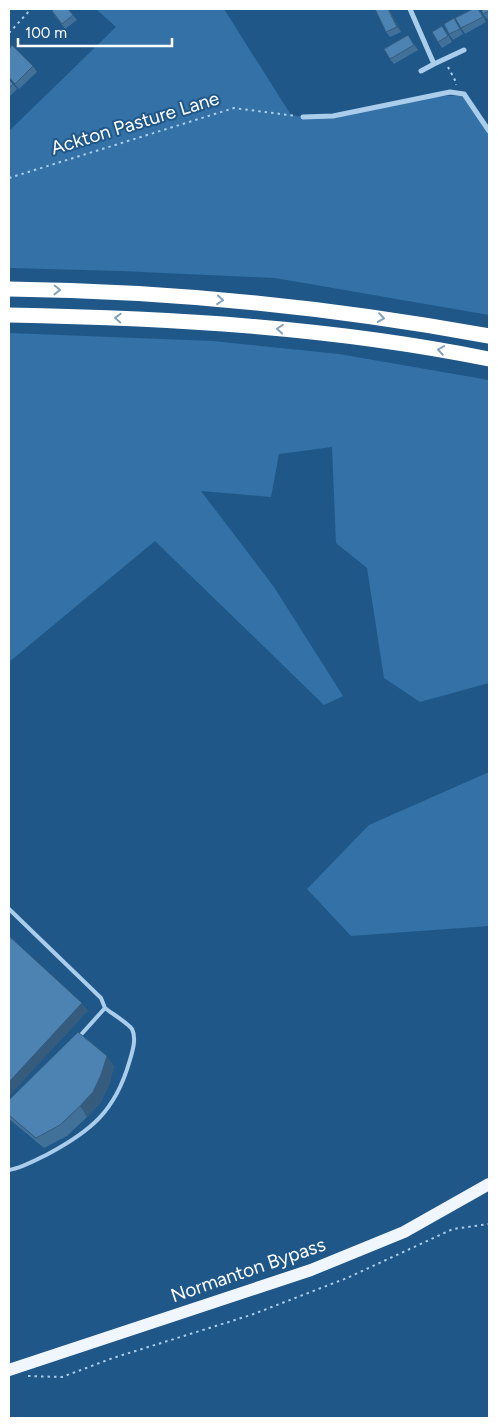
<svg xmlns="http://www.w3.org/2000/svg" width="498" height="1427" viewBox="0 0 498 1427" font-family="Figtree,sans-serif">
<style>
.green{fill:#3371a6}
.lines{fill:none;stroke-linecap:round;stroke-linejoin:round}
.path{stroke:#aacdeb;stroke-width:2;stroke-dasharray:2.5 4;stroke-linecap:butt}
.service{stroke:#aacdeb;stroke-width:4}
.minor{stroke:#aacdeb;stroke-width:5}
.primary{stroke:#eff6fe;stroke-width:12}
.motorway{stroke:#fff;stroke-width:15}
.wall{fill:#417199}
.shaded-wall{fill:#355c7d}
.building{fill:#4c83b2;stroke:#355c7d}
.oneway{stroke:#84a3be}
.labels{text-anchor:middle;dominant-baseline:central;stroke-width:4;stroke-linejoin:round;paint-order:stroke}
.street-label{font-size:19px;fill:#fff;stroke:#1f5788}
</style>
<rect width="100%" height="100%" fill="#1f5788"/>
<path class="green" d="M96,9H224L291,115C349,126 406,92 464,96L489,134V315L275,278L121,271L9,268V131L116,27Z
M9,333L213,341L339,354L489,380V683L420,702L384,678L367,568L336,543L332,447L279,454L271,497L201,491L274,587L343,696L324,705L155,541L9,662Z
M489,772V926L351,936L307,889L369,825Z"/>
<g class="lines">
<path class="path" d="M9,33L31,9
M448,67L456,82V85
M9,178L234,108L296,116
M28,1376L62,1377L113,1358L251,1315L347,1278L453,1229L489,1224"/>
<path class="service" d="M9,909L101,998L105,1008L78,1038
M9,1170C22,1168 36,1160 48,1154C91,1131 115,1111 129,1063C132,1053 137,1039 132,1029C128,1023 111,1013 105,1008"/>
<path class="minor" d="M410,9L434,64L421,71
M434,64L464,50
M303,117L333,116L450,92L464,94L489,131"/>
<path class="primary" d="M9,1370L311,1270L404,1232L489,1184"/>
<path class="motorway" d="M9,289C170,291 331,307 489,336
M9,315C169,318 331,327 489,359"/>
</g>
<path class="wall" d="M68,9L77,20L65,29L55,16Z
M372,9H389L401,32L390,37L386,32L376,10H373Z
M489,9V18L487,19L483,14Z
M481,12L486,22L465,34L461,28Z
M454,18L463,34L453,40L449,34Z
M446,31L452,42L442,48L438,42Z
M408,35L418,50L394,64L390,59Z
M9,49L33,66L37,72L19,89L9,78Z
M9,79L17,89L9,97Z
M114,1066L109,1085L100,1103L87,1117L67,1136L44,1148L9,1119V1100Z"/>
<path class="shaded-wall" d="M388,9H389L401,32L397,27Z
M82,1003L88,1011L9,1096V1082Z
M107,1056L114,1066L109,1085L100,1103L87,1117L80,1106Z"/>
<path class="building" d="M54,9H68L73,15L62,24L52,11Z
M375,9H388L397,27L386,32Z
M473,9H478L483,17L461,28L455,18Z
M481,9H489V11L483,14Z
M454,18L460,29L449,34L444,24Z
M442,26L448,36L438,42L432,32Z
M408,35L414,45L390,59L384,49Z
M12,45L33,66L15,84L9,77V49Z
M9,79L13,84L9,88Z
M9,936L82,1003L9,1082Z
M78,1032L107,1056L101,1075L93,1092L80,1106L60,1125L36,1138L9,1115V1100Z"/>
<defs><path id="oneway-chevron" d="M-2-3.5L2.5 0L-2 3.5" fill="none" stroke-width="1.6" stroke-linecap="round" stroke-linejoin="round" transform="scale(1.25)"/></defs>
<g class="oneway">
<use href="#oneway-chevron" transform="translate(57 290) rotate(1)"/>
<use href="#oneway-chevron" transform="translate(220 300) rotate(5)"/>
<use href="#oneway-chevron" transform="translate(118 318) rotate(-177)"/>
<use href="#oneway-chevron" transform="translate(381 318) rotate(8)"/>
<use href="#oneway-chevron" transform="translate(280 329) rotate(-175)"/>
<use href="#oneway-chevron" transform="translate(441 350) rotate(-171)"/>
</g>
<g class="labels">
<g class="street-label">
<text transform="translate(135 123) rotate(-17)">Ackton Pasture Lane</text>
<text transform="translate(248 1270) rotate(-19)">Normanton Bypass</text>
</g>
</g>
<rect width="498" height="1427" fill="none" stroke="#ffffff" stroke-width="20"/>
<path d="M18 38v8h154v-8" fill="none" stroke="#ffffff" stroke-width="2.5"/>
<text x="25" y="38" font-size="15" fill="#ffffff" stroke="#1f5788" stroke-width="4" paint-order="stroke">100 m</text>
</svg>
